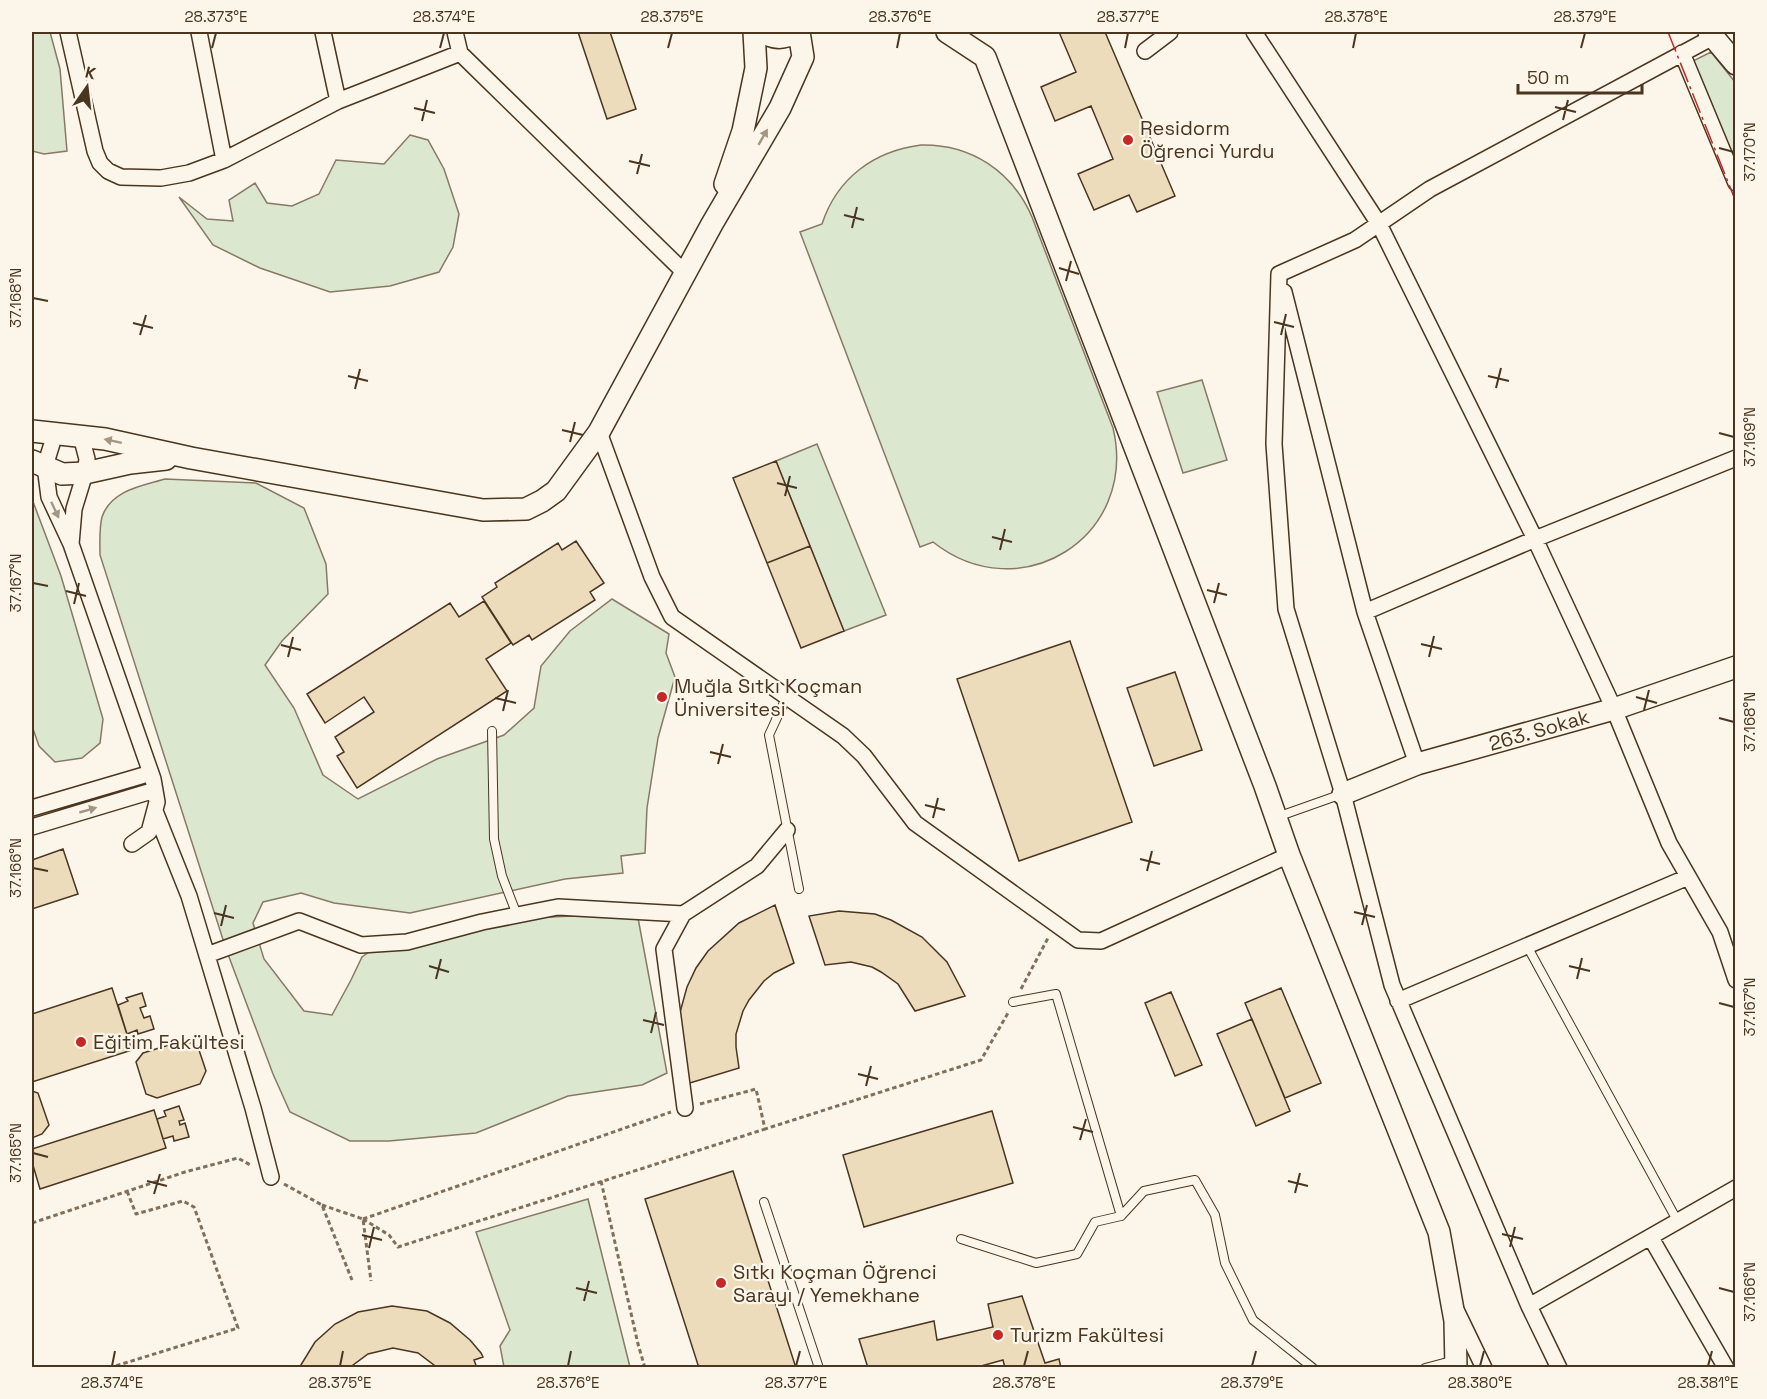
<svg xmlns="http://www.w3.org/2000/svg" width="1767" height="1399" viewBox="0 0 1767 1399" font-family="'Space Grotesk',sans-serif">
<style>
.green{fill:#dce7d0;stroke:#887966;stroke-width:1.5}
.building{fill:#ecdcbc;stroke:#4a3520;stroke-width:1.5}
.lines{fill:none;stroke-linecap:round;stroke-linejoin:round}
.lane-casing{stroke:#4a3520;stroke-width:10}
.street-casing{stroke:#4a3520;stroke-width:18}
.secondary-casing{stroke:#4a3520;stroke-width:24}
.path{stroke:#7f6f5c;stroke-width:3;stroke-dasharray:4.5 3;stroke-linecap:butt}
.lane{stroke:#fbf6e9;stroke-width:8}
.street{stroke:#fbf6e9;stroke-width:15}
.secondary{stroke:#fbf6e9;stroke-width:21}
.power{stroke:#c62828;stroke-width:1.5;stroke-dasharray:21 4.5 3 4.5;stroke-linecap:butt}
.oneway{fill:#a29684}
.ticks{fill:none;stroke:#4a3520;stroke-width:2}
.poi-dot{fill:#c62828;stroke:#fbf6e9;stroke-width:2}
.labels{text-anchor:middle;dominant-baseline:central;stroke-width:4.5;stroke-linejoin:round;paint-order:stroke}
.poi-label{font-size:20px;fill:#4a3520;stroke:#fbf6e9;text-anchor:start}
.street-label{font-size:20px;fill:#4a3520;stroke:#fbf6e9}
.neatline{fill:none;stroke:#4a3520;stroke-width:2}
.ticks-label{font-size:15px;text-anchor:middle;fill:#4a3520}
</style>
<rect width="100%" height="100%" fill="#fbf6e9"/>
<path class="green" d="M32,32H50L60,69L67,151L44,154L32,151Z
M1711,52L1735,82V170L1689,63Z
M410,135L428,140L444,169L459,214L453,247L439,272L390,286L330,292L260,268L213,245L179,197L207,219L233,221L229,200L255,183L267,203L292,206L319,194L336,160L384,164Z
M921,145C971,144 1012,171 1032,217L1113,428C1139,537 1020,611 933,542L920,547L800,232L822,224C837,178 874,151 921,145Z
M1202,380L1227,460L1183,473L1157,392Z
M817,444L886,615L844,631L776,461Z
M165,479L256,483L304,508L326,564L328,594L282,641L265,665L294,708L323,775L358,799L437,759L504,735L534,708L541,666L570,631L612,599L669,634L666,653L675,677L658,738L647,808L645,853L621,856L623,873L565,879L410,913L334,903L301,893L263,902L253,923L264,959L304,1011L332,1015L351,980L362,957L390,937L530,918L615,914L638,918L667,1073L642,1085L568,1096L476,1133L389,1141H350L290,1112L273,1074L226,949L100,555C100,543 99,528 102,517C111,490 142,486 165,479Z
M32,499L61,576L103,719L100,743L82,758L55,762L39,746L32,726Z
M588,1199L630,1367H504L500,1346L510,1330L476,1232Z"/>
<path class="building" d="M578,32H610L636,109L607,119Z
M1059,32H1105L1175,196L1137,212L1129,195L1094,210L1078,174L1113,159L1091,106L1055,121L1041,87L1076,72Z
M776,461L810,546L767,563L733,478Z
M576,541L604,583L590,592L595,600L532,640L529,635L513,645L482,597L497,587L495,583L558,543L562,550Z
M810,546L844,631L801,648L767,563Z
M484,601L511,643L486,659L507,691L357,788L337,756L344,752L335,737L374,712L364,697L325,723L307,694L450,603L459,617Z
M1070,641L1132,822L1019,861L957,679Z
M1175,672L1202,750L1154,766L1127,688Z
M63,849L78,894L32,909V860Z
M775,905L794,963L774,973L764,981L749,1000L743,1011L736,1034V1047L739,1068L680,1086L676,1027L687,987L696,968L708,951L739,923Z
M839,911L875,914L891,920L922,937L947,962L965,996L915,1011L898,984L881,972L872,967L851,962L825,965L809,916Z
M112,988L132,1050L32,1082V1014Z
M1281,988L1321,1083L1285,1098L1245,1003Z
M1171,992L1202,1065L1175,1076L1145,1003Z
M142,993L146,1006L140,1008L144,1018L150,1016L154,1029L138,1034L137,1030L127,1034L118,1005L128,1001L126,998Z
M1252,1019L1290,1111L1256,1126L1217,1034Z
M185,1040L198,1047L206,1071L200,1084L157,1098L146,1094L136,1062L143,1053Z
M32,1091L38,1093L49,1125L42,1134L32,1138Z
M179,1106L184,1120L179,1121L180,1125L185,1123L189,1137L174,1141L173,1136L163,1139L157,1119L166,1116L164,1111Z
M154,1110L166,1148L40,1189L32,1162V1149Z
M992,1111L1013,1183L864,1227L843,1155Z
M733,1171L796,1368H699L645,1199Z
M1022,1296L1045,1363L1059,1359L1061,1368H1005L1003,1360L974,1368H868L859,1339L934,1321L937,1340L993,1327L988,1304Z
M392,1306L427,1311L450,1323L470,1340L481,1353L483,1357L474,1360L477,1368H438L418,1353L393,1348L368,1354L349,1368H299L315,1342L335,1324L358,1312Z"/>
<g class="lines">
<g class="lane-casing">
<path id="lane" d="M787,696L769,735L799,889
M492,731L494,839L502,876L517,915
M1277,817L1342,794
M1527,946L1678,1222
M764,1202L819,1368
M1121,1216L1144,1191L1195,1180L1215,1215L1225,1263L1253,1320L1313,1368
M961,1239L1036,1263L1077,1254L1095,1222L1121,1216L1056,994L1013,1002
M1425,1368L1455,1360"/>
</g>
<g class="street-casing">
<path id="street" d="M68,32L95,151L100,163L108,171L121,177L161,178L189,173L224,160L338,101L460,53
M199,32L224,160
M323,32L338,101
M455,32L460,53L685,273
M1254,32L1379,224L1535,539L1614,709L1669,843L1720,932L1736,980
M1145,51L1170,32
M1682,53L1736,183
M1284,292L1365,612
M599,432L652,577L672,617L843,736L864,756L915,823L1078,940L1101,941L1289,855
M55,434L45,466L49,497L71,544L153,779L157,802L149,832L132,844
M71,544L74,509L85,473L87,459L81,436
M1417,764L1365,612L1535,539L1736,458
M32,808L151,773
M155,811L189,896L253,1108L271,1177
M32,827L155,790
M207,955L299,921L361,945L407,942L482,922L558,907L683,914
M1398,1001L1688,877
M685,1108L664,949L683,914L757,866L787,830
M1651,1238L1726,1368
M1529,1306L1736,1188
M1457,1312L1484,1368
M1559,1368L1529,1306L1392,985L1343,794L1286,609L1274,444L1279,274L1355,240L1430,189L1713,37"/>
</g>
<g class="secondary-casing">
<path id="secondary" d="M763,32C774,39 785,39 796,32
M947,32L985,57L1265,786L1289,855L1439,1232L1455,1321L1456,1368
M1709,32L1736,64
M725,184L743,131L756,68L754,32
M32,431L105,439L191,458L483,510L526,509L542,501L556,491L599,432L712,224L780,108L803,57L799,32
M32,461L62,474L85,473L130,463L166,459
M1343,794L1417,764L1614,709L1736,667"/>
</g>
<path class="path" d="M1021,989L1048,938
M700,1104L756,1089L765,1129L981,1060L1008,1013
M601,1181L638,1344L645,1368
M284,1184L322,1205L352,1280
M322,1205L363,1219L371,1281
M363,1219L671,1112
M363,1219L389,1235L398,1247L765,1129
M32,1223L185,1172L238,1158L252,1166
M109,1368L238,1328L194,1207L183,1201L136,1214L127,1191"/>
<use href="#lane" class="lane"/>
<use href="#street" class="street"/>
<use href="#secondary" class="secondary"/>
<path class="power" d="M1668,32L1736,202"/>
</g>
<defs><path id="oneway-solid" d="M-6-.8H1V-3.2L6.5 0L1 3.2V.8H-6Z" transform="scale(1.5)"/></defs>
<g class="oneway">
<use href="#oneway-solid" transform="translate(763 137) rotate(-60)"/>
<use href="#oneway-solid" transform="translate(113 441) rotate(-168)"/>
<use href="#oneway-solid" transform="translate(55 510) rotate(65)"/>
<use href="#oneway-solid" transform="translate(88 810) rotate(-16)"/>
</g>
<path class="ticks" d="M212,48L216,33M440,48L444,33M668,48L672,33M897,48L900,33M1125,48L1128,33M1353,48L1356,33M1581,48L1585,33M1555,107L1576,112M414,108L435,113M1563,120L1568,100M422,121L427,100M1719,148L1734,152M629,161L650,166M637,174L642,154M844,215L864,220M852,228L857,207M1059,268L1079,274M1066,281L1071,261M33,298L48,301M1274,322L1294,327M133,323L153,328M140,335L146,315M1281,335L1286,314M348,376L368,381M1488,376L1509,381M1496,388L1501,368M355,389L360,369M562,430L583,435M1719,433L1734,437M570,442L575,422M777,483L797,488M785,496L790,476M992,537L1012,542M1000,550L1005,529M33,583L48,586M1207,590L1227,595M66,591L86,596M1214,603L1219,583M74,604L79,583M1421,644L1442,649M281,645L301,650M288,657L293,637M1429,657L1434,636M1636,697L1657,703M495,698L516,703M1644,710L1649,690M503,711L508,690M1719,718L1734,722M710,752L731,757M718,764L723,744M925,805L945,810M933,818L938,798M1140,859L1160,864M33,868L48,871M1147,871L1152,851M1354,912L1375,917M214,913L234,918M1362,925L1367,905M221,926L226,905M429,966L449,972M1569,966L1590,971M436,979L441,959M1577,979L1582,958M1719,1003L1734,1007M643,1020L664,1025M651,1033L656,1012M858,1074L878,1079M866,1086L871,1066M1073,1127L1093,1132M1080,1140L1086,1119M33,1153L48,1157M147,1181L167,1186M1288,1181L1308,1186M1295,1193L1300,1173M154,1194L160,1174M1502,1234L1523,1239M362,1235L382,1240M1510,1247L1515,1227M369,1248L374,1227M576,1288L597,1293M1719,1288L1734,1292M584,1301L589,1281M112,1366L115,1351M340,1366L343,1351M568,1366L571,1351M796,1366L800,1351M1024,1366L1028,1351M1252,1366L1256,1351M1480,1366L1484,1351M1708,1366L1712,1351"/>
<g class="poi-dot">
<circle cx="1128" cy="140" r="6"/>
<circle cx="662" cy="697" r="6"/>
<circle cx="81" cy="1042" r="6"/>
<circle cx="721" cy="1283" r="6"/>
<circle cx="998" cy="1335" r="6"/>
</g>
<g class="labels">
<g class="poi-label">
<text x="1140" y="128">Residorm<tspan x="1140" dy="23">Öğrenci Yurdu</tspan></text>
<text x="674" y="686">Muğla Sıtkı Koçman<tspan x="674" dy="23">Üniversitesi</tspan></text>
<text x="93" y="1042">Eğitim Fakültesi</text>
<text x="733" y="1272">Sıtkı Koçman Öğrenci<tspan x="733" dy="23">Sarayı / Yemekhane</tspan></text>
<text x="1010" y="1335">Turizm Fakültesi</text>
</g>
<g class="street-label">
<text transform="translate(1539 730) rotate(-16)">263. Sokak</text>
</g>
</g>
<rect width="1767" height="1399" fill="none" stroke="#fbf6e9" stroke-width="66"/>
<g transform="translate(87 87) rotate(14)" stroke="#fbf6e9" stroke-width="4.5" paint-order="stroke">
<path d="M0-4.5L10 22L0 15L-10 22Z" fill="#4a3520"/>
<text y="-9" font-size="16" font-weight="bold" text-anchor="middle" fill="#4a3520">K</text>
</g>
<path d="M1518 84v9h124v-9" fill="none" stroke="#4a3520" stroke-width="3"/>
<text x="1527" y="84" font-size="18" fill="#4a3520" stroke="#fbf6e9" stroke-width="4.5" paint-order="stroke">50 m</text>
<rect x="33" y="33" width="1701" height="1333" class="neatline"/>
<g class="ticks-label">
<text x="216" y="22">28.373°E</text>
<text x="444" y="22">28.374°E</text>
<text x="672" y="22">28.375°E</text>
<text x="900" y="22">28.376°E</text>
<text x="1128" y="22">28.377°E</text>
<text x="1356" y="22">28.378°E</text>
<text x="1585" y="22">28.379°E</text>
<text transform="translate(1750 152) rotate(-90)" y="5">37.170°N</text>
<text transform="translate(16 298) rotate(-90)" y="5">37.168°N</text>
<text transform="translate(1750 437) rotate(-90)" y="5">37.169°N</text>
<text transform="translate(16 583) rotate(-90)" y="5">37.167°N</text>
<text transform="translate(1750 722) rotate(-90)" y="5">37.168°N</text>
<text transform="translate(16 868) rotate(-90)" y="5">37.166°N</text>
<text transform="translate(1750 1007) rotate(-90)" y="5">37.167°N</text>
<text transform="translate(16 1153) rotate(-90)" y="5">37.165°N</text>
<text transform="translate(1750 1292) rotate(-90)" y="5">37.166°N</text>
<text x="112" y="1388">28.374°E</text>
<text x="340" y="1388">28.375°E</text>
<text x="568" y="1388">28.376°E</text>
<text x="796" y="1388">28.377°E</text>
<text x="1024" y="1388">28.378°E</text>
<text x="1252" y="1388">28.379°E</text>
<text x="1480" y="1388">28.380°E</text>
<text x="1708" y="1388">28.381°E</text>
</g>
</svg>
